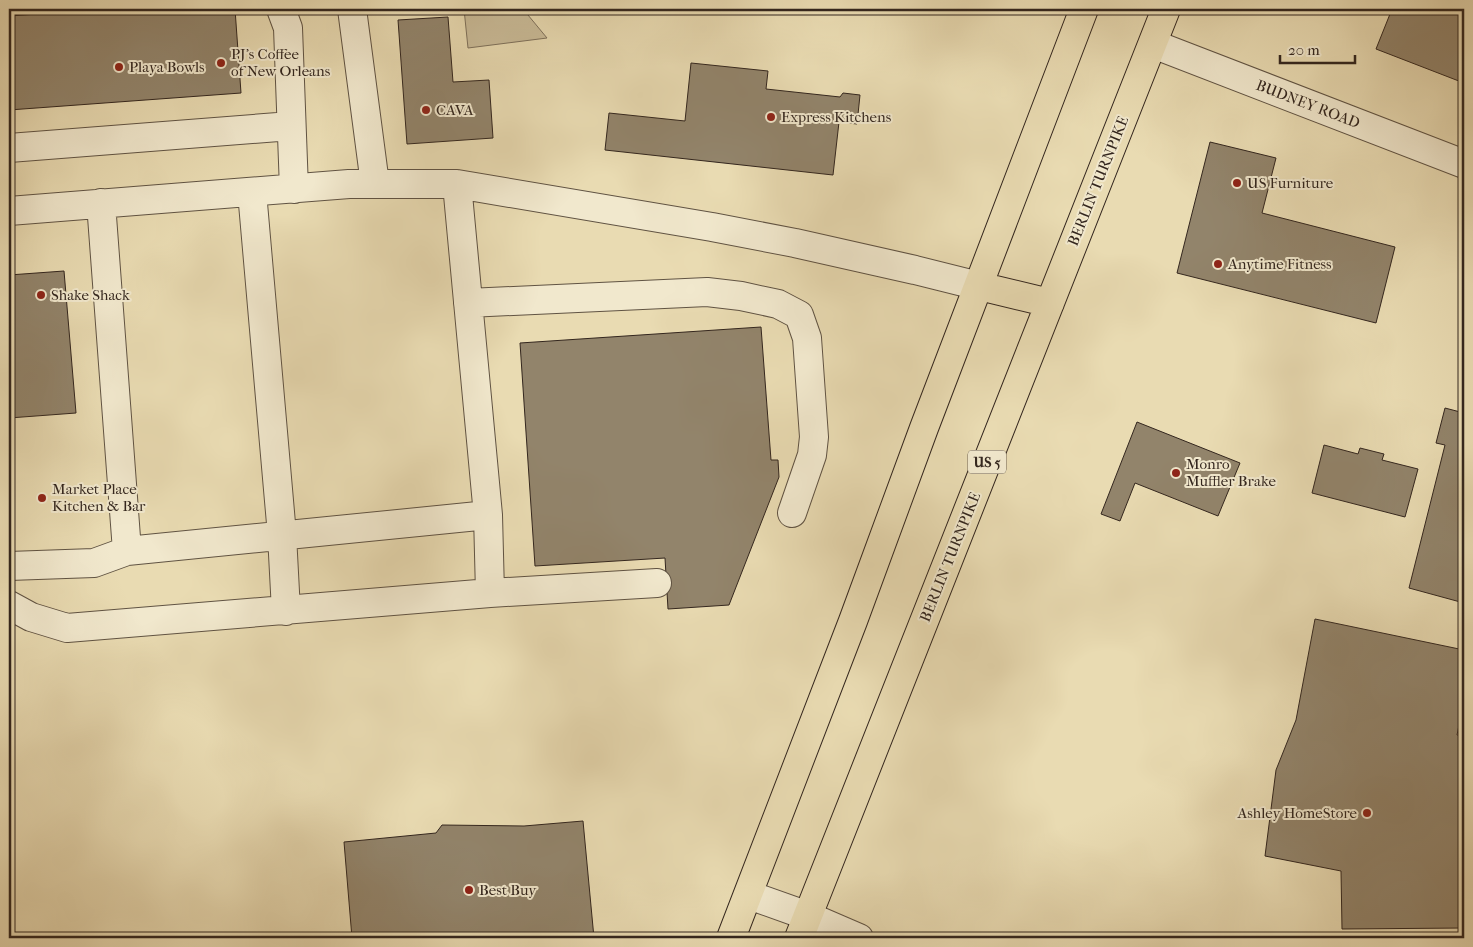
<svg xmlns="http://www.w3.org/2000/svg" width="1473" height="947" viewBox="0 0 1473 947" font-family="'IM FELL French Canon',serif">
<style>
.green{fill:#cabc99;stroke:#7e715c}
.building{fill:#92846b;stroke:#33261e}
.lines{fill:none;stroke-linecap:round;stroke-linejoin:round}
.minor-casing{stroke:#605343;stroke-width:30}
.highway-casing{stroke:#33261e;stroke-width:30}
.minor{stroke:#f1e8cd;stroke-width:28}
.highway{stroke:#e9dbb2;stroke-width:28}
.poi-dot{fill:#8f2418;stroke:#f1e8cd;stroke-width:2}
.labels{text-anchor:middle;dominant-baseline:central;stroke-width:4;stroke-linejoin:round;paint-order:stroke}
.shield{fill:#f1e8cd;stroke:#6c6052;stroke-width:1}
.shield-label{font-size:14px;font-weight:bold;fill:#33261e}
.poi-label{font-size:15px;fill:#33261e;stroke:#f1e8cd;text-anchor:start}
.street-label{font-size:15px;fill:#33261e;stroke:#f1e8cd}
</style>
<rect width="100%" height="100%" fill="#e9dbb2"/>
<filter id="stains"><feTurbulence type="fractalNoise" baseFrequency=".004" numOctaves="4"/><feColorMatrix values="0 0 0 0 .2 0 0 0 0 .09 0 0 0 0 .02 0 0 0 .5 -.17"/></filter>
<radialGradient id="worn" r=".72"><stop offset=".6" stop-color="#630" stop-opacity="0"/><stop offset="1" stop-color="#630" stop-opacity=".3"/></radialGradient>
<path class="green" d="M464,9H523L547,38L468,48Z
M623,9H734L648,14Z"/>
<path class="building" d="M110,9H235L241,93L9,110V16Z
M1392,9H1464L1459,21L1464,24V83L1376,49Z
M448,17L453,82L489,80L493,138L407,144L398,20Z
M691,63L768,71L766,89L840,97L843,93L860,95L857,124L839,122L833,175L605,150L609,113L685,121Z
M1210,142L1276,158L1262,213L1395,247L1376,323L1177,273Z
M64,271L76,413L9,418V275Z
M761,327L771,460H778L779,477L729,605L668,609L665,558L535,566L520,343Z
M1445,408L1464,413V603L1409,588L1445,445L1436,443Z
M1137,422L1240,463L1218,516L1135,483L1120,521L1101,514Z
M1324,445L1358,454L1360,448L1384,454L1382,460L1418,469L1405,517L1312,493Z
M1315,619L1464,650V700L1457,735L1464,736V928L1342,929L1341,871L1265,856L1276,770L1296,720Z
M583,821L594,938H352L344,842L436,833L442,825L524,826Z"/>
<g class="lines">
<g class="minor-casing">
<path id="minor" d="M281,9L288,28L294,189
M352,9L375,184
M1153,44L1464,164
M9,148L291,126
M457,184L488,515L490,593
M252,192L282,535L286,611
M101,203L127,551L488,515
M9,211L349,184H457L712,227L795,243L915,270L979,286
M468,303L707,292L741,296L778,304L799,315L807,338L814,437L812,455L792,513
M9,566L94,563L127,551
M9,605L31,617L67,628L490,593L657,583
M749,895L808,916L859,938"/>
</g>
<g class="highway-casing">
<path id="highway" d="M979,286L1050,303
M731,938L853,621L924,428L1084,9
M799,938L1166,9"/>
</g>
<use href="#minor" class="minor"/>
<use href="#highway" class="highway"/>
</g>
<g class="poi-dot">
<circle cx="221" cy="63" r="5"/>
<circle cx="119" cy="67" r="5"/>
<circle cx="426" cy="110" r="5"/>
<circle cx="771" cy="117" r="5"/>
<circle cx="1237" cy="183" r="5"/>
<circle cx="1218" cy="264" r="5"/>
<circle cx="41" cy="295" r="5"/>
<circle cx="1176" cy="473" r="5"/>
<circle cx="42" cy="498" r="5"/>
<circle cx="1367" cy="813" r="5"/>
<circle cx="469" cy="890" r="5"/>
</g>
<g class="labels">
<rect class="shield" x="968" y="450.5" width="38" height="23" rx="4"/>
<g class="shield-label">
<text x="987" y="462">US 5</text>
</g>
<g class="poi-label">
<text x="231" y="54">PJ's Coffee<tspan x="231" dy="17">of New Orleans</tspan></text>
<text x="129" y="67">Playa Bowls</text>
<text x="436" y="110">CAVA</text>
<text x="781" y="117">Express Kitchens</text>
<text x="1247" y="183">US Furniture</text>
<text x="1228" y="264">Anytime Fitness</text>
<text x="51" y="295">Shake Shack</text>
<text x="1186" y="464">Monro<tspan x="1186" dy="17">Muffler Brake</tspan></text>
<text x="52" y="489">Market Place<tspan x="52" dy="17">Kitchen &amp; Bar</tspan></text>
<text x="1357" y="813" text-anchor="end">Ashley HomeStore</text>
<text x="479" y="890">Best Buy</text>
</g>
<g class="street-label">
<text transform="translate(1308 104) rotate(21)">BUDNEY ROAD</text>
<text transform="translate(1098 181) rotate(-68)">BERLIN TURNPIKE</text>
<text transform="translate(950 557) rotate(-68)">BERLIN TURNPIKE</text>
</g>
</g>
<rect width="1473" height="947" fill="none" stroke="#e9dbb2" stroke-width="30"/>
<rect x="10" y="10" width="1453" height="927" fill="none" stroke="#33261e" stroke-width="2.5"/>
<rect x="15" y="15" width="1443" height="917" fill="none" stroke="#33261e"/>
<path d="M1280 55v8h75v-8" fill="none" stroke="#33261e" stroke-width="2.5"/>
<text x="1288" y="55" font-size="15" fill="#33261e" stroke="#f1e8cd" stroke-width="4" paint-order="stroke">20 m</text>
<rect width="100%" height="100%" filter="url(#stains)"/>
<rect width="100%" height="100%" fill="url(#worn)"/>
</svg>
